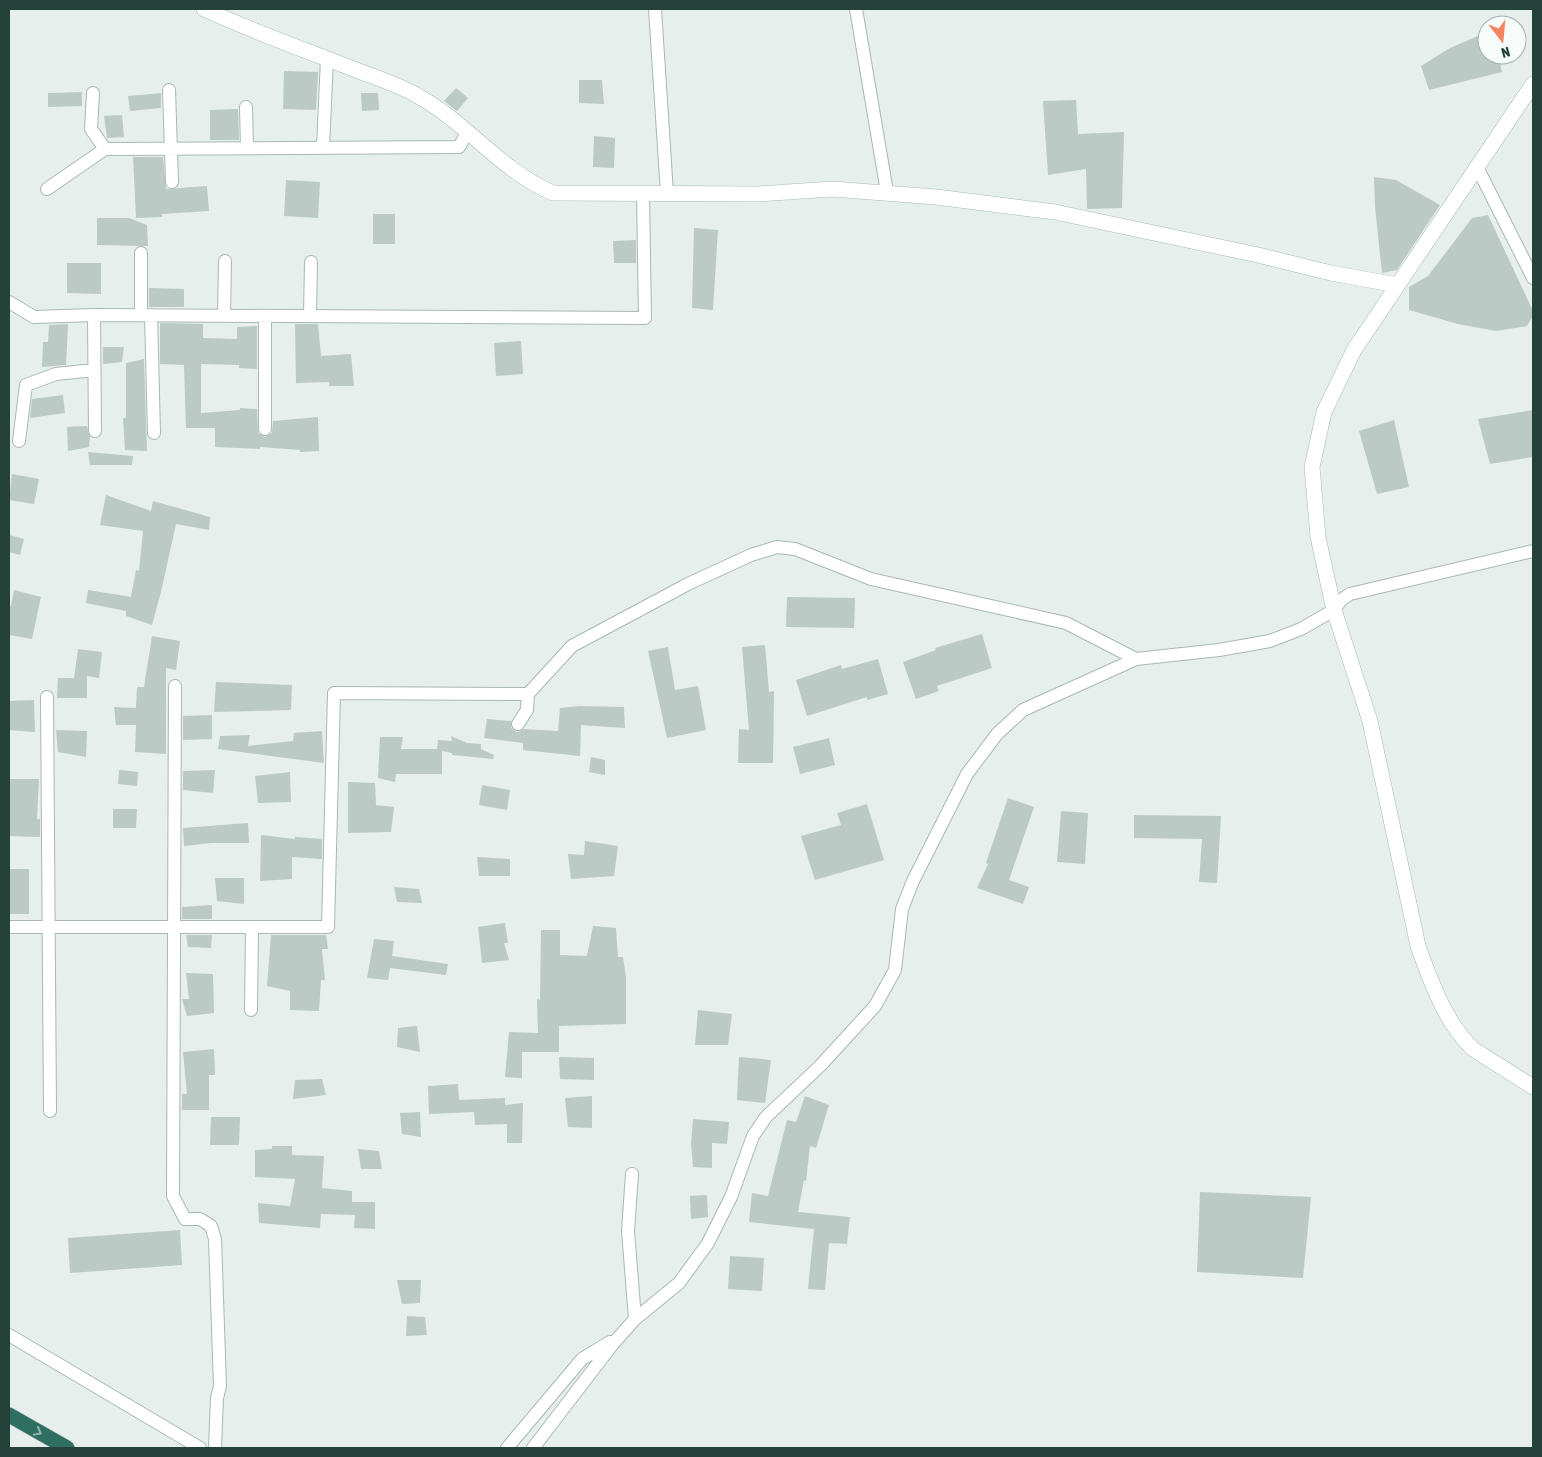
<svg xmlns="http://www.w3.org/2000/svg" width="1542" height="1457" viewBox="0 0 1542 1457" font-family="'Asap Condensed',sans-serif">
<style>
.building{fill:#bbcac4}
.lines{fill:none;stroke-linecap:round;stroke-linejoin:round}
.street-casing{stroke:#a8b8b2;stroke-width:14}
.secondary-casing{stroke:#a4bbb3;stroke-width:16}
.highway-casing{stroke:#c2cac8;stroke-width:16}
.street{stroke:#fff;stroke-width:12}
.secondary{stroke:#fff;stroke-width:15}
.highway{stroke:#2f6f62;stroke-width:15}
.oneway{stroke:#93b5ae}
</style>
<rect width="100%" height="100%" fill="#e6efeb"/>
<path class="building" d="M1487,32V55H1498L1502,72L1429,90L1421,66L1450,48Z
M284,71L318,72L316,110L283,109Z
M579,80H602L604,104L579,103Z
M456,88L468,98L457,111L444,101Z
M82,92V106L48,107V93Z
M161,93V108L130,111L128,96Z
M361,93H378L379,110L362,111Z
M1076,100L1078,134L1124,132L1122,208L1087,209L1086,169L1048,175L1043,101Z
M238,109L239,140H210V110Z
M122,115L124,137L107,138L104,116Z
M594,136L615,138L614,168L593,167Z
M133,157H163L166,189L207,186L209,211L162,214V217L136,218Z
M1374,177L1396,180L1440,205L1397,270L1382,273L1375,207Z
M286,180L320,182L318,218L284,216Z
M373,214H395V244H373Z
M1488,215L1533,311V316L1527,326L1496,331L1458,324L1409,310V287L1428,276L1472,218Z
M97,218H129L147,225L148,246L97,245Z
M694,228L718,230L713,310L692,308Z
M636,240V263H614L613,241Z
M67,263H101V294L67,293Z
M149,288L184,289V307H149Z
M160,323L203,324V338L237,339V327L257,326V369L239,368V365L201,364V413L240,410V408L257,409L258,433L265,437L272,433L273,421L318,417L319,451L300,452V450L260,447V449L215,447V428H186L184,365L160,364Z
M68,324L66,365L42,367L43,342H48L49,325Z
M295,324H318L321,356L351,354L354,386H329V382L296,383Z
M521,341L523,374L496,376L494,343Z
M103,347H124L122,362L103,364Z
M144,359L147,451L125,450L123,418H126V363Z
M63,395L65,413L30,418L32,399Z
M1533,410V457L1490,464L1478,419Z
M1394,420L1409,487L1377,494L1359,431Z
M87,426L90,437L89,447L68,451L67,427Z
M88,452L133,456L132,465H90Z
M12,474L39,479L34,504L9,500Z
M106,495L151,511L153,501L210,517L209,530L176,524L161,592L152,625L126,616V611L86,603L88,590L131,597L136,570L139,571L143,531L100,525Z
M9,535L24,539L20,555L9,552Z
M14,590L41,597L32,639L9,635V606H11Z
M787,597L855,598L854,628L786,627Z
M982,634L992,668L937,686L939,691L916,699L903,662L936,650L935,648Z
M152,636L180,641L176,670L166,668V754L135,752L136,725H116L114,707L136,708L137,687H144Z
M765,645L769,692L774,691L773,763H738L739,729L749,730L742,647Z
M668,647L675,690L698,686L706,730L667,738L648,651Z
M78,649L102,652L99,678L87,676V698H57L58,678H74Z
M878,659L888,694L867,700V697L807,716L796,680L841,665L842,669Z
M216,682L292,685L291,710L214,712Z
M34,700L35,732L9,730V701Z
M580,706L624,707L625,728L581,725L580,756L523,750V743L484,738L487,719L511,721V728L517,732L524,729L558,731L560,708Z
M212,715V739L183,740V716Z
M56,730L87,731L86,757L58,752Z
M322,731L324,763L218,749L220,736L250,735L248,746L293,741L294,733Z
M451,736L467,743L481,744V749L494,755L493,759L452,755V753L442,751V774H396L395,782L378,778L380,737H403L401,749H437L438,740L452,741Z
M829,738L835,765L800,774L793,747Z
M591,757L605,760V775L589,772Z
M119,770L138,772L137,786L118,784Z
M215,770L213,793L183,790V771Z
M290,772L291,802L258,803L255,776Z
M9,779H39L37,819H40V837L9,836Z
M348,782L375,783L376,805L394,807L391,832L348,833Z
M482,785L510,790L507,810L479,805Z
M1008,798L1034,807L1009,880L1029,887L1023,904L977,888L988,864L986,863Z
M867,804L884,860L815,880L801,836L841,825L837,813Z
M113,809H137L136,828H113Z
M1061,811L1088,813L1085,864L1057,862Z
M1134,815L1221,816L1217,883L1199,882L1202,839L1134,838Z
M248,823L249,843H211L184,846L183,828Z
M261,835L295,839V837L322,839V859L292,857V879L260,881Z
M585,841L618,846L614,876L571,879L568,854L584,855Z
M477,857L510,859V876H479Z
M9,869H29V914H9Z
M215,878H244V904L217,901Z
M394,887L419,889L422,903L397,902Z
M212,905V919H182V907Z
M505,923L508,943H504L509,960L482,963L478,927Z
M593,926L616,928L618,957H623L626,977V1024L559,1026V1052H522V1078L505,1077L509,1032L538,1033L537,999L540,1000L541,930H560V955L587,956Z
M186,935H212L211,948L188,947Z
M271,935H326L328,949H322L325,980H321L319,1011L290,1010V991L267,986Z
M374,939L394,941L392,956L448,964L446,975L390,968L388,980L367,978Z
M186,973L213,974L214,1013L187,1016L182,999H189Z
M698,1010L732,1014L728,1045H695Z
M417,1026L420,1052L397,1047L398,1028Z
M214,1049L215,1075H209V1110H182V1094H187L183,1052Z
M559,1057L594,1058V1080L560,1079Z
M739,1057L771,1060L765,1103L737,1100Z
M322,1079L326,1095L293,1099L295,1080Z
M458,1084L459,1100L505,1098V1105L523,1103L522,1143H507V1124L475,1125L474,1112L429,1114L428,1086Z
M592,1096V1128L568,1127L565,1098Z
M805,1096L829,1105L816,1148L810,1146L806,1181L804,1180L798,1212L850,1217L847,1244L829,1243L825,1290L808,1289L814,1229L749,1222L752,1193L768,1196L787,1120L796,1122Z
M420,1112L421,1137L402,1134L400,1113Z
M211,1117H240L239,1145H210Z
M693,1119L729,1122L727,1144L712,1143V1168L693,1167L691,1143Z
M272,1146H292V1155L324,1156L322,1188L352,1191V1202H375V1229L354,1228L355,1215L321,1214L320,1228L259,1223L258,1203L290,1206L295,1179L255,1177V1150L272,1149Z
M358,1149L379,1151L382,1169H361Z
M1200,1192L1311,1197L1303,1278L1197,1272Z
M707,1195L708,1217L691,1219L690,1196Z
M180,1230L182,1265L70,1273L68,1238Z
M730,1256L764,1258L762,1291L728,1289Z
M397,1280H421L420,1303L402,1304Z
M407,1316L425,1317L427,1335L406,1336Z"/>
<g class="lines">
<g class="street-casing">
<path id="street" d="M655,9L667,194
M856,9L887,192
M169,90L172,182
M93,93L91,129L105,149
M246,107L247,148
M323,147L327,59
M1477,167L1533,278
M47,189L105,149L459,147L468,131
M141,253V315
M9,302L34,317L94,315L645,318L643,194
M94,315L95,431
M151,315L154,433
M224,316L225,261
M265,316V429
M310,316L311,262
M19,441L26,385L56,374L94,370
M175,686L173,1196L185,1219H200L211,1226L215,1239L220,1386L217,1398L215,1448
M47,697L50,1111
M518,724L527,710L528,694L572,646L688,584L751,555L777,547L795,549L871,579L1066,623L1136,659
M9,927H328L334,693L528,694
M251,1010L252,928
M632,1174L628,1231L635,1319
M9,1335L200,1448
M507,1448L582,1359L610,1342
M533,1448L612,1345L635,1319L679,1283L708,1243L731,1197L753,1136L766,1117L820,1066L875,1006L895,970L902,909L913,881L967,774L997,734L1023,710L1136,659L1219,650L1270,641L1301,629L1334,610L1341,600L1350,594L1533,551"/>
</g>
<g class="secondary-casing">
<path id="secondary" d="M204,9C252,31 302,49 351,68C373,77 398,84 418,96C467,123 501,171 553,193L758,194L832,189L936,197L1055,212L1258,255L1331,273L1397,285
M1533,84L1354,350L1324,412L1312,467L1318,537L1334,610L1370,721L1418,946C1431,982 1445,1022 1473,1049L1533,1087"/>
</g>
<g class="highway-casing">
<path id="highway" d="M9,1415L67,1448"/>
</g>
<use href="#street" class="street"/>
<use href="#secondary" class="secondary"/>
<use href="#highway" class="highway"/>
</g>
<defs><path id="oneway-chevron" d="M-2-3.5L2.5 0L-2 3.5" fill="none" stroke-width="1.6" stroke-linecap="round" stroke-linejoin="round" transform="scale(1.25)"/></defs>
<use class="oneway" href="#oneway-chevron" transform="translate(38 1432) rotate(29)"/>
<rect width="1542" height="1457" fill="none" stroke="#24423a" stroke-width="20"/>
<g transform="translate(1502 40) rotate(164)"><circle r="24" fill="#f7fbf9" stroke="#a3b1ad"/>
<path d="M0-4L9 19L0 12L-9 19Z" fill="#f4845f"/>
<text y="-8" font-size="14" font-weight="bold" text-anchor="middle" fill="#24423a">N</text>
</g>
</svg>
